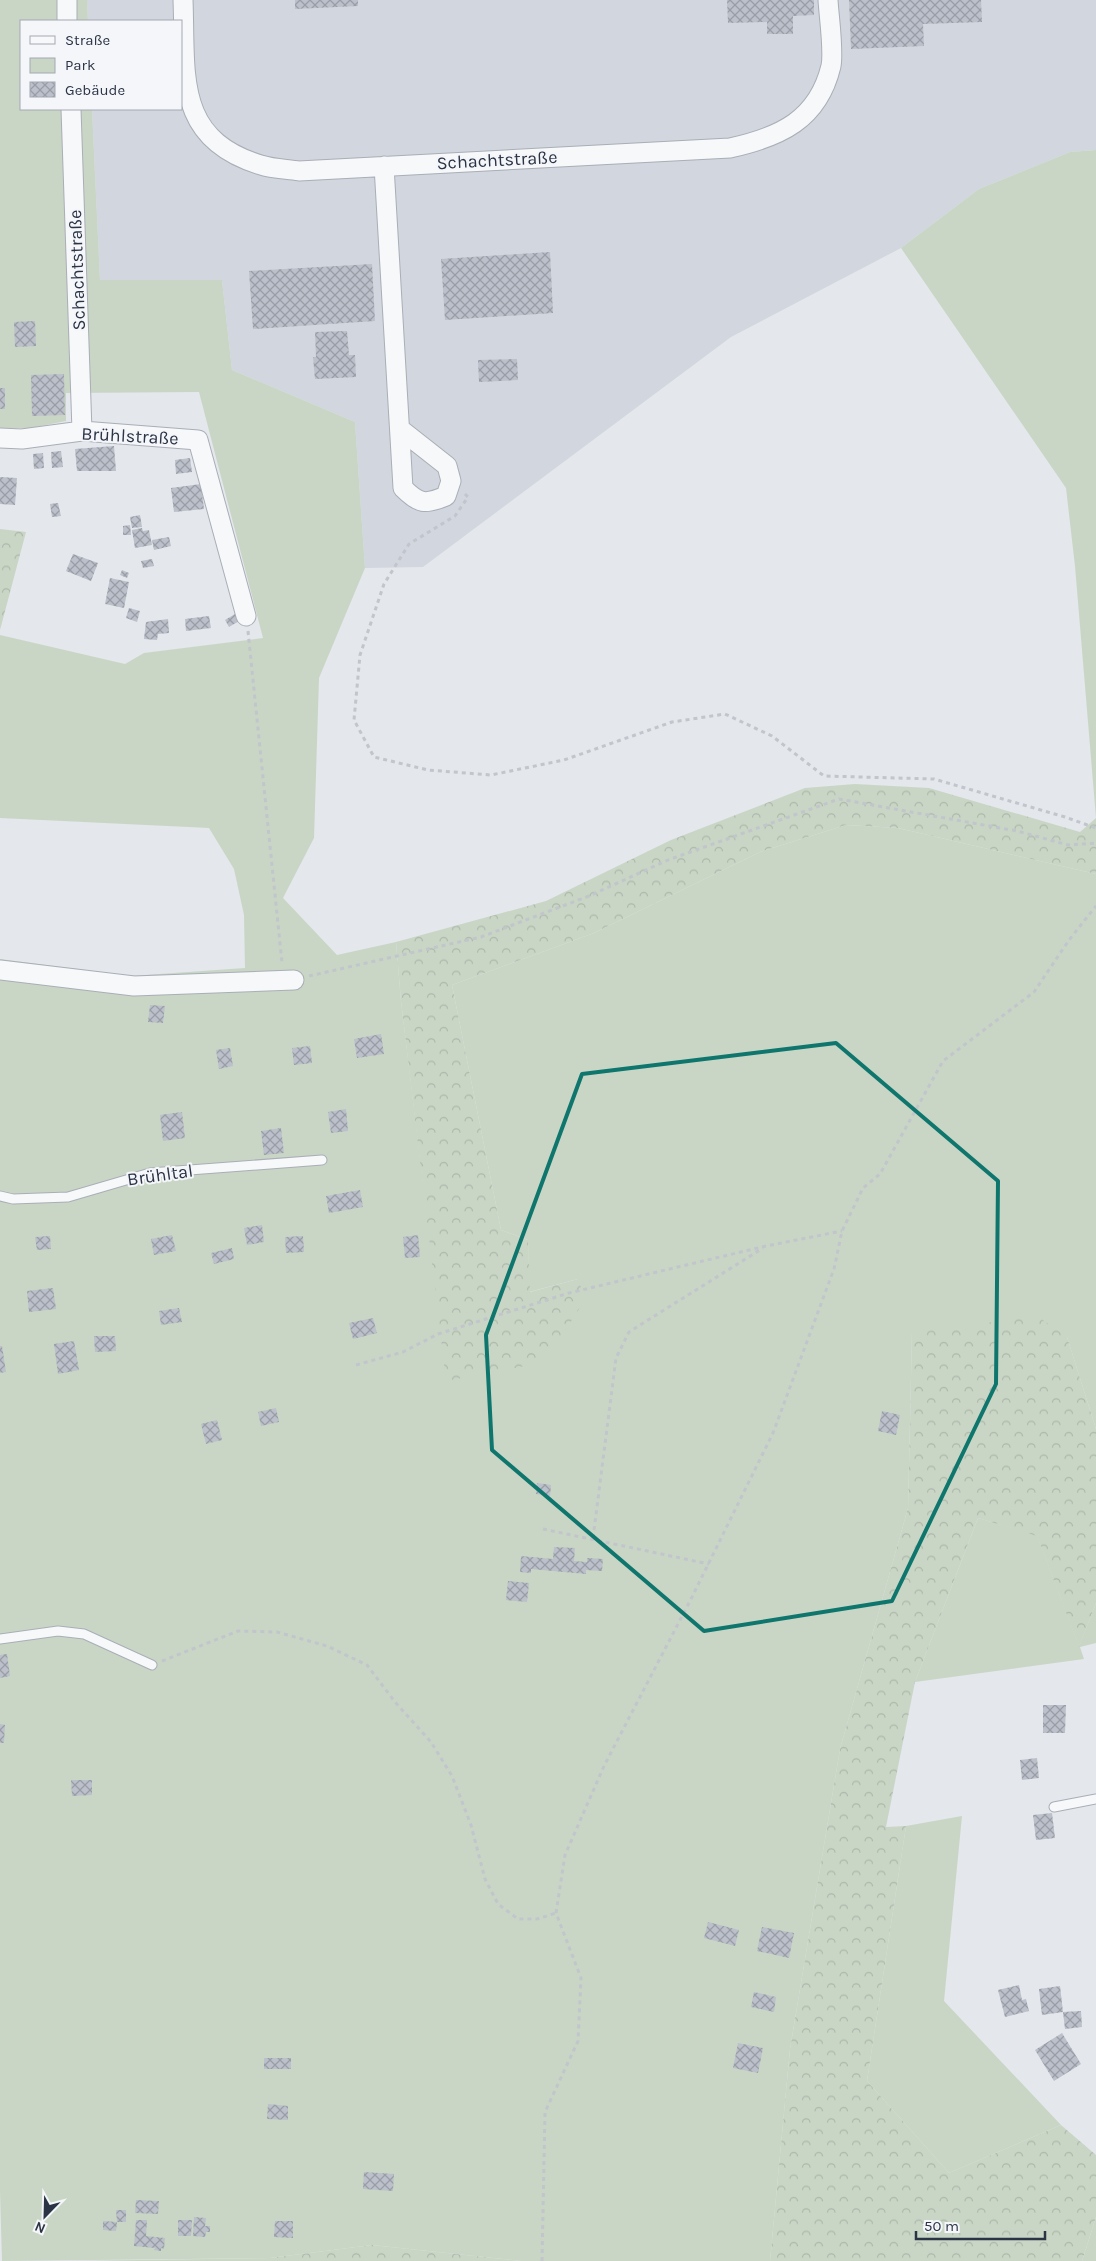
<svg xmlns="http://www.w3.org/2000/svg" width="1096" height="2261" viewBox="0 0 1096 2261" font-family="Karla,sans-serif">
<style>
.built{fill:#d2d6de}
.green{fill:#c9d6c5}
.forest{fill:url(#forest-crowns)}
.building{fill:url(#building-cross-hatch)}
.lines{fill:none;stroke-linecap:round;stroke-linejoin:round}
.service-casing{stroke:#a9aeb7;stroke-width:11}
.minor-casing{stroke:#a9aeb7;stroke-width:21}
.path{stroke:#c2c5cb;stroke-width:3;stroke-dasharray:4 4;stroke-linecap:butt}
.service{stroke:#f7f8fa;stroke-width:9}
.minor{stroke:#f7f8fa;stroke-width:19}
.marked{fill:none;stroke:#0f766e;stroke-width:4;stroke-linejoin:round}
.labels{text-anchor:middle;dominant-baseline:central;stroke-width:4;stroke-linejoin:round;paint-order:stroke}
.street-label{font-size:18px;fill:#2b3445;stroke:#f4f6f9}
</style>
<defs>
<pattern id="forest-crowns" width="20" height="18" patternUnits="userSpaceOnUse" patternTransform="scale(1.25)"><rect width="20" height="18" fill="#c9d6c5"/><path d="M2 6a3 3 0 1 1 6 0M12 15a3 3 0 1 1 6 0" fill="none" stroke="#adb8ab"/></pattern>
<pattern id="building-cross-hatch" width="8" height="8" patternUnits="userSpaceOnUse" patternTransform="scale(1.25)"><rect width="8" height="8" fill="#bbc0ca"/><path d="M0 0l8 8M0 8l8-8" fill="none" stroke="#989da6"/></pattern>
</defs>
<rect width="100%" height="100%" fill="#e4e7ec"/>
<path class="built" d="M87,0H1096V150L1070,152L979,189L901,248L731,337L423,567L365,568L355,422L232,370L222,280H100L92,109H181V21H88Z"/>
<path class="green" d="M0,0H87L88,21H21V109H92L100,280H222L232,370L355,422L365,568L319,678L314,838L283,898L337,955L396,942L401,1001L447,1380L578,1279L529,1292L528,1240L501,1230L452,985L594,933L760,852L846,825L898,828L1096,874V1429L1067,1337L912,1333L908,1508L840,1749L790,2049L770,2261H521L372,2245L270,2258L2,2261L0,2191V959L131,976L245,968L244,915L234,869L209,828L0,818V635L125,664L144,653L263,638L199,392L66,393V421L31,428H0Z
M1096,150V818L1075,566L1066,488L901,248L979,189L1070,152Z
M978,1518L1037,1535L1079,1646L1096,1603V1643L1080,1647L1084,1659L915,1682Z
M962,1816L944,2001L1061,2125L949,2173L867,2081L906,1826Z
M1096,2217V2261H1082Z"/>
<path class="forest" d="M0,529L26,532L0,630Z
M855,784L929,788L1080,832L1096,818V874L898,828L846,825L760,852L594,933L452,985L501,1230L528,1240L530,1292L578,1279L585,1299L546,1362L446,1381L401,1001L396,942L546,901L671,840L805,788Z
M1037,1316L1067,1337L1096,1429V1603L1079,1647L1037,1536L978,1518L915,1682L886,1827L906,1826L867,2081L949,2173L1061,2125L1096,2155V2217L1082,2261H770L790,2049L840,1749L908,1508L912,1333Z
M372,2245L521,2261H70L270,2258Z"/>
<path class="building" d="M295,0H358V6L295,9Z
M727,0H814V15L793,16V34H767V22L728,23Z
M849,0H981L982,22L923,24L924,46L851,49Z
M550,252L553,313L445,320L441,259Z
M372,264L375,321L253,329L249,271Z
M35,321L36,346L15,347L14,322Z
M347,331L349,355H355L356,377L315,379L313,357H316L315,332Z
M517,359L518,380L479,382L478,360Z
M64,374L65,415L32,416L31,375Z
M0,388H5V409H0Z
M114,446L116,471H77L75,449Z
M61,451L63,467L52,468L51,452Z
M43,453L44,468L34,469L33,454Z
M190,458L192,472L176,474L175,460Z
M0,477L17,478L15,505L0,504Z
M201,484L204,509L174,512L171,488Z
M58,503L61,516L52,517L50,504Z
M140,515L142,527L132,528L130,517Z
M130,525L131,535H123V526Z
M142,528L143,531L149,530L152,545L135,548L132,530Z
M169,537L171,546L154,550L152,540Z
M73,554L98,563L91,581L66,571Z
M152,559L154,566L143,568L141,561Z
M122,570L129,573L127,578L120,575Z
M110,578L129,582L124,608L105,604Z
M129,608L140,611L137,622L126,618Z
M235,614L239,621L229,627L225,620Z
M209,616L211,628L186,631L185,619Z
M168,619L169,633L158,634L157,640L144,639L146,622Z
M150,1005L165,1006L163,1023L148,1022Z
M381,1034L384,1054L357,1058L354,1039Z
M310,1046L312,1063L294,1065L292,1048Z
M230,1048L233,1066L219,1069L216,1050Z
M346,1109L348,1131L331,1133L328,1112Z
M182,1112L185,1138L163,1141L160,1115Z
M281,1128L284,1153L264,1155L261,1131Z
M360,1190L363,1207L329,1213L326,1196Z
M262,1225L264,1242L247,1245L244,1228Z
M172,1235L176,1251L154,1255L151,1239Z
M418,1235L420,1257L405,1258L403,1237Z
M50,1236L51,1249L37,1250L35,1237Z
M303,1236L304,1252L286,1253L285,1237Z
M232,1248L234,1259L214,1264L211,1253Z
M53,1288L56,1309L29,1312L27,1291Z
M179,1308L182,1322L161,1325L159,1311Z
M373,1318L377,1333L353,1339L349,1323Z
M94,1336H115L116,1351L95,1352Z
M74,1341L79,1370L58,1374L54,1344Z
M0,1346H2L6,1372L0,1373Z
M276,1408L279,1422L261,1426L258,1412Z
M882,1411L900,1415L896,1435L878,1431Z
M217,1420L222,1440L206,1444L201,1424Z
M537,1483L551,1485L550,1496L536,1494Z
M554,1547L575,1548L574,1561L587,1562V1558L603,1559L602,1571L586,1570V1574L531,1569V1573L520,1572L521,1556L553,1559Z
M508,1581L529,1583L527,1602L506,1600Z
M7,1654L10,1676L0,1678V1655Z
M1043,1705H1066L1065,1733H1043Z
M0,1724L5,1725L4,1743H0Z
M1037,1758L1039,1778L1022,1780L1020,1760Z
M71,1780H92V1795L72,1796Z
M1052,1813L1055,1838L1036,1840L1033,1815Z
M708,1922L739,1930L735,1946L704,1938Z
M762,1927L794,1933L789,1958L757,1951Z
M1019,1985L1022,2000L1026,1999L1029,2011L1005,2017L998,1990Z
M1060,1986L1063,2012L1042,2015L1039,1989Z
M754,1992L776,1997L774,2012L751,2007Z
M1081,2011L1082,2027L1065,2029L1063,2012Z
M1062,2033L1081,2064L1054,2081L1035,2050Z
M738,2043L763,2048L758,2073L733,2068Z
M264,2058H291V2069H264Z
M268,2104L288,2106V2120L267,2119Z
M364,2172L394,2174L393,2191L363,2189Z
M136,2200L159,2201L158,2214L135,2213Z
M116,2210H126V2222H117Z
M194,2217L206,2218L205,2226H210V2232H206L205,2237L193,2236Z
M136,2220H147L146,2236L165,2238L164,2249L161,2248V2251L154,2250L155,2248L134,2246Z
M178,2220H192L191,2236H178Z
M103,2221L117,2222L116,2231L103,2230Z
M275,2221H293V2238L274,2237Z"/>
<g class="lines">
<g class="service-casing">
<path id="service" d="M0,1196L13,1199L68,1197L150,1173L322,1160
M0,1639L58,1631L84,1634L152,1665
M1054,1807L1096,1799"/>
</g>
<g class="minor-casing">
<path id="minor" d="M67,0V21
M183,0C186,75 174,139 261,165C273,169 287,169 299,171L730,148C780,137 818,120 831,66C834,51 829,17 828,0
M71,109L82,431
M384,166L403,488C419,504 425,505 446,496L451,481L447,466L400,429
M0,438L22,439L82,431L198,440L246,616
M0,970L134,986L294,980"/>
</g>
<path class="path" d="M465,494L468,497L455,516L409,544L384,584L360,655L354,720L374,757L428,770L491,775L564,760L672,722L725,714L772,736L824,776L934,779L1065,817L1096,828
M248,631L282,963
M309,976L481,937L589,896L668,860L839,799L1017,831L1068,845L1096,843
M356,1365L403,1352L438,1334L569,1293L766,1246L842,1231
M543,1529L709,1564
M593,1538L616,1358L629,1332L763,1248
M162,1661L238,1631L277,1632L327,1646L367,1665L395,1702L431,1742L452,1776L471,1825L485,1879L498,1904L518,1919H537L556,1913
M542,2261L545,2112L578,2041L581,1978L556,1913L565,1855L604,1766L691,1599L773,1433L834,1269L842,1231L863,1188L880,1174L943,1061L1034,992L1069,940L1096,906"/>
<use href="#service" class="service"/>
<use href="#minor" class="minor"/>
</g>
<path class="marked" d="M836,1043L998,1181L996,1384L892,1601L704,1631L492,1450L486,1335L582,1074Z"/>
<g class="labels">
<g class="street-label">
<text transform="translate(497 160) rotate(-3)">Schachtstraße</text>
<text transform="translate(77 270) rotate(-92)">Schachtstraße</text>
<text transform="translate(130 436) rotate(3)">Brühlstraße</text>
<text transform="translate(160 1175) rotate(-8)">Brühltal</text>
</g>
</g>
<rect x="20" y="20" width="162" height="90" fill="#f4f6f9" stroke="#a4a8b1"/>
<rect x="30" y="36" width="25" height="8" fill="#f7f8fa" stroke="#a4a8b1"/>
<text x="65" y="45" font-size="15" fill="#2b3445">Straße</text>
<rect x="30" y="58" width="25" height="15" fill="#c9d6c5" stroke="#a4a8b1"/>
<text x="65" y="70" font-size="15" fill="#2b3445">Park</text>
<rect x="30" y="82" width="25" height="15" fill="url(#building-cross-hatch)" stroke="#a4a8b1"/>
<text x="65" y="95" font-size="15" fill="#2b3445">Gebäude</text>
<g transform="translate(45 2216) rotate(203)" stroke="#f4f6f9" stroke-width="4" paint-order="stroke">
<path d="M0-4L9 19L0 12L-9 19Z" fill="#2b3445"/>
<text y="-8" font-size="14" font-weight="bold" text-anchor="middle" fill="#2b3445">N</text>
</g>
<path d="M916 2231v8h129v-8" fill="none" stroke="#2b3445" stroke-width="2.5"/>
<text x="924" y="2231" font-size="15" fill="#2b3445" stroke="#f4f6f9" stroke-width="4" paint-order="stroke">50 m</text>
</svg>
